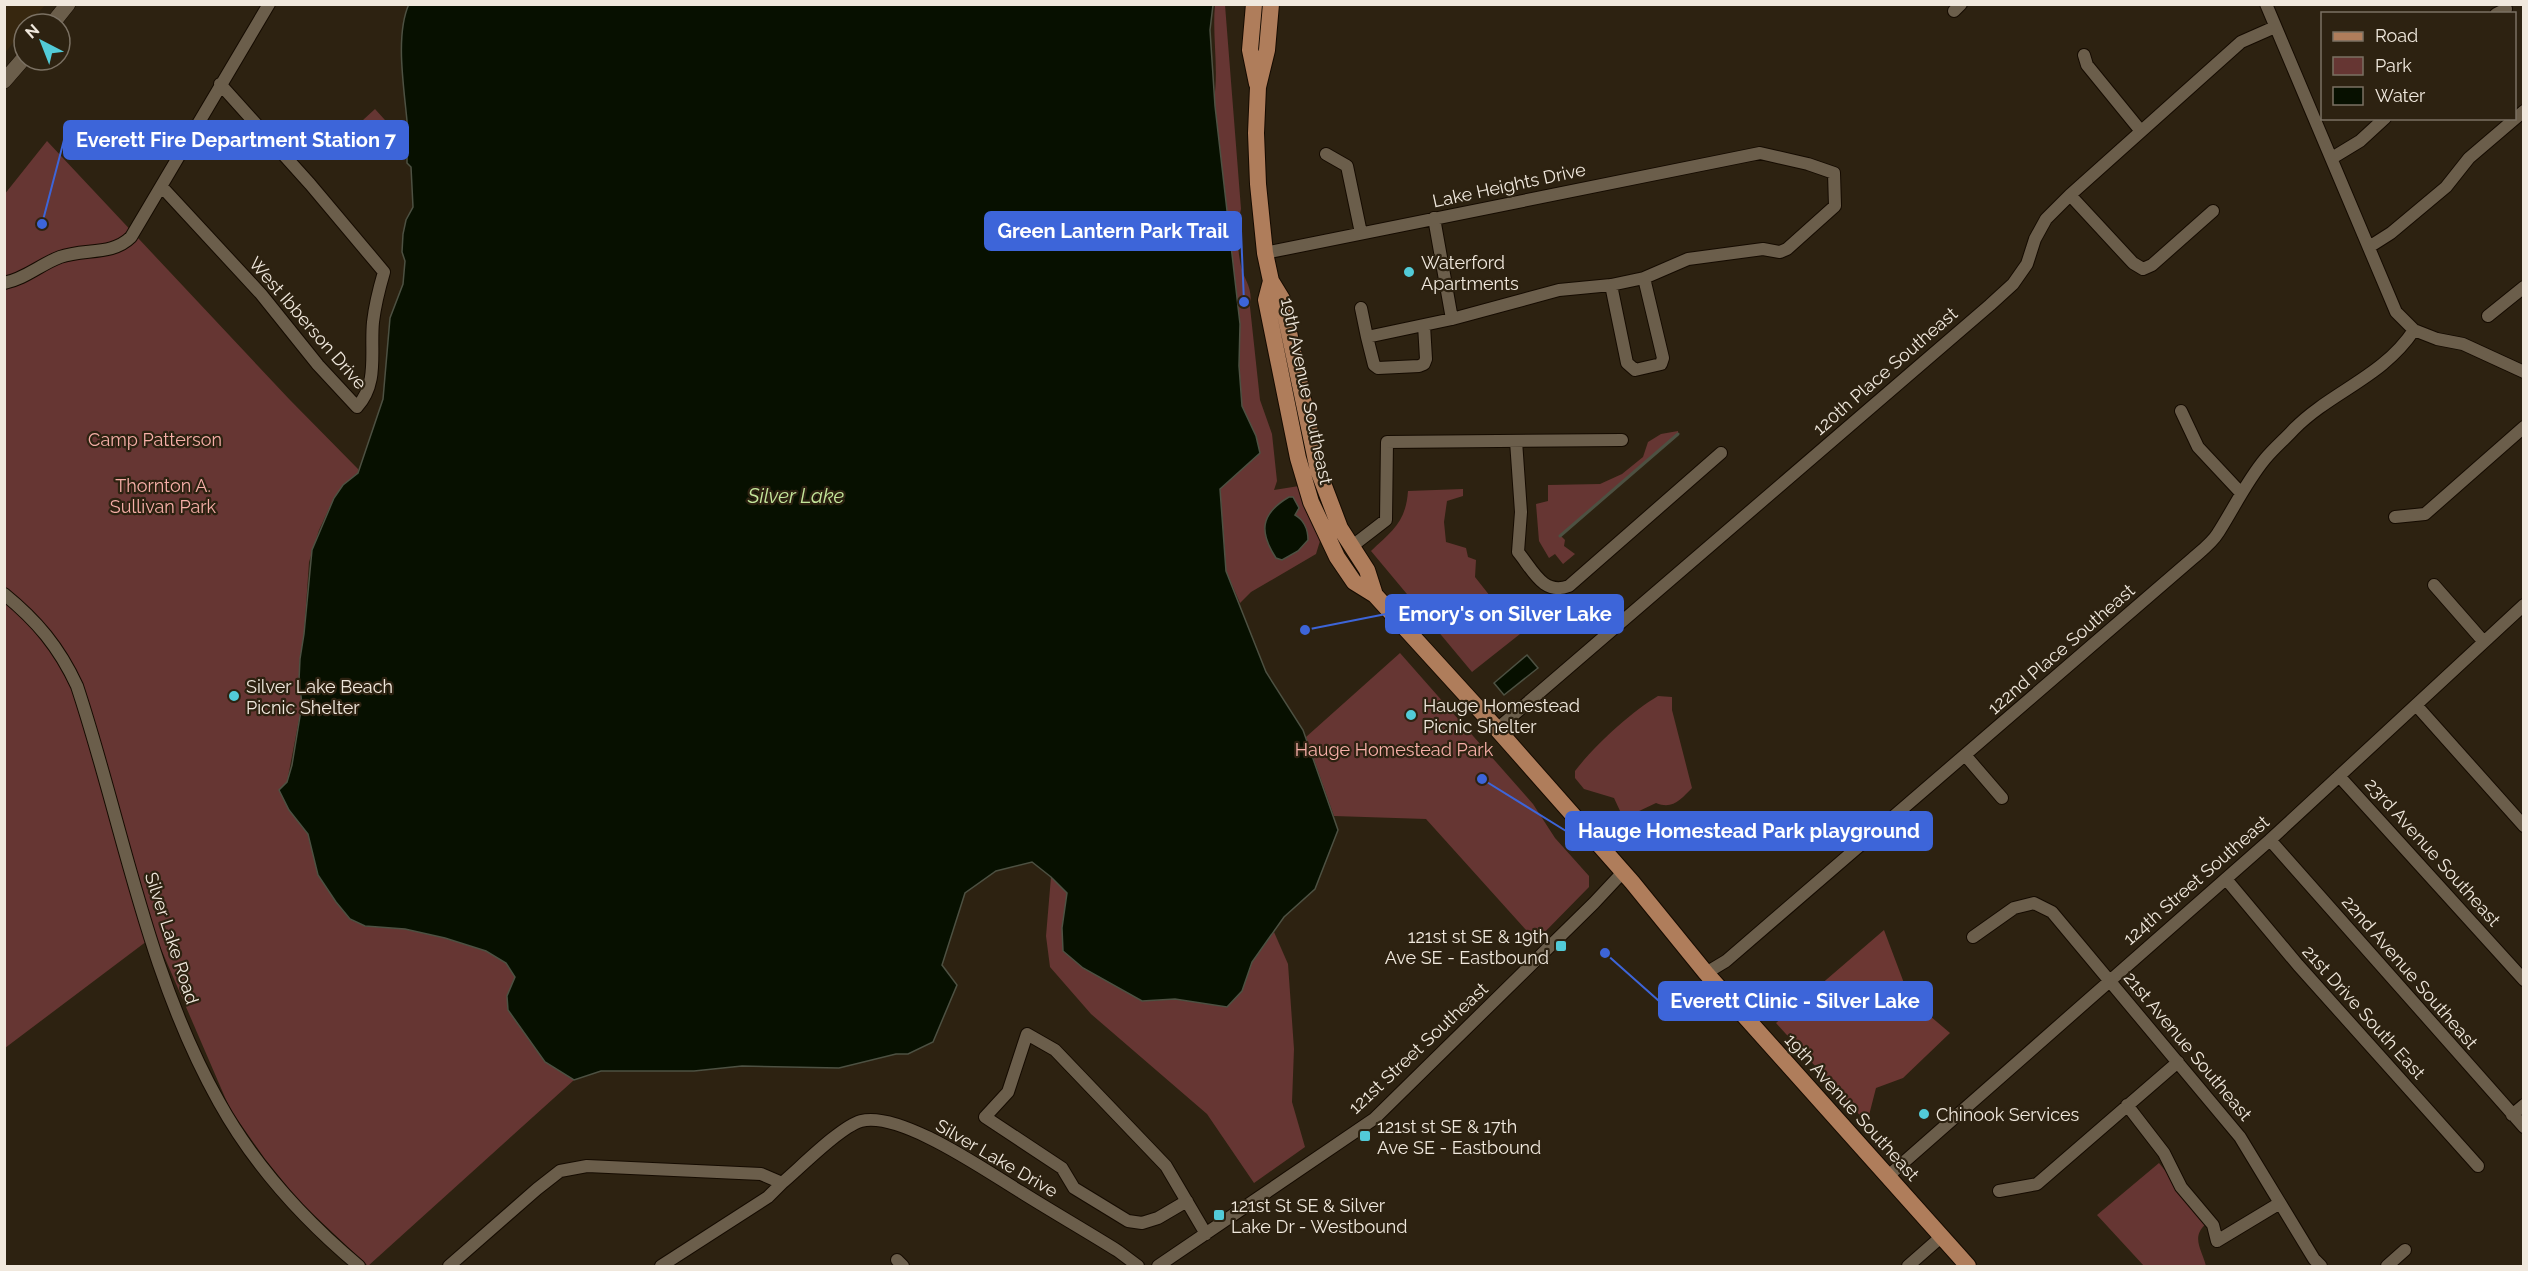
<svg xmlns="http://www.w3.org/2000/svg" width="2528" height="1271" viewBox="0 0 2528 1271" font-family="Raleway,sans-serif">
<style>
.built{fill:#37270f}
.green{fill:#663633}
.forest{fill:#6c3733}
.water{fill:#071000;stroke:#4d5142;stroke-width:1.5}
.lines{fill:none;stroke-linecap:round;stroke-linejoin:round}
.stream{stroke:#4d5142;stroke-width:3}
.minor-casing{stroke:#150b00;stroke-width:14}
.tertiary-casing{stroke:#150b00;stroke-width:16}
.primary-casing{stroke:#150b00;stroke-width:18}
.minor{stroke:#6b5e4b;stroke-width:12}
.tertiary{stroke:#6b5e4b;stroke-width:15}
.primary{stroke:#af7d5b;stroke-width:16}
.poi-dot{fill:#52cbd8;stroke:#2d2211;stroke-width:2}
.labels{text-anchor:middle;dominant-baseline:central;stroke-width:4.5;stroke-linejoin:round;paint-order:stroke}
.street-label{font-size:18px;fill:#f0e8dd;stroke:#2d2211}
.poi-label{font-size:18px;fill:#f0e8dd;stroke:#2d2211;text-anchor:start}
.park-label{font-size:18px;fill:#f6afa8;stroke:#2d2211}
.water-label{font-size:20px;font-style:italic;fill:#c4e69b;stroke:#2d2211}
.leader{fill:none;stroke:#3d65d9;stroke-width:2}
.callout-dot{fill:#3d65d9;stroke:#2d2211;stroke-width:2}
.callout{fill:#3d65d9;stroke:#3d65d9;stroke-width:2}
.callout-label{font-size:20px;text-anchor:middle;font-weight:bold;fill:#fff}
</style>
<rect width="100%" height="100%" fill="#2d2211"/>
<path class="built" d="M5,4L45,5L29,24H24V29L5,53Z"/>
<path class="green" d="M1215,5H1225L1241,209C1236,228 1237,247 1241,266C1245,283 1253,286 1250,307L1260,400L1272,434L1277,481L1274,490L1299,486L1320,541L1316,554L1251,592L1240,603L1226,571L1220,489L1256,436L1242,406L1239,364L1240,324L1214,100C1219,69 1212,36 1215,5Z
M375,109L394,130V134L384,143L363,120Z
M47,141L290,400L358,469V473L334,498L319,530L309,562L304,635L300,659L299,680L302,704L287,782L289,810L308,834L318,875L336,902L350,919L365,926L405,929L445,938L486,951L506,963L515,977L507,996L508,1010L545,1062L574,1080L368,1266L298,1200L265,1159L230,1109L155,935L5,1048L4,195Z
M1678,431V434L1561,536L1565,540L1564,546L1575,554L1563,564L1555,554L1549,558L1539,541L1536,504L1548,501V485L1600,484L1622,474L1643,457L1648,442L1661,434Z
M1463,489V496L1447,501L1444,522L1446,542L1466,548L1468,557L1476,560L1475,577L1520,634L1472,672L1371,551C1392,531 1406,522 1408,491Z
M1400,653L1533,804L1555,838L1589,876V887L1536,941L1426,819L1334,816L1306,737Z
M1658,696L1672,697V710L1692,788C1681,799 1673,810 1656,803L1637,812L1629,820L1621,813L1614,798L1584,789L1575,778V771C1595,745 1631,712 1658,696Z
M1051,877L1067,893L1062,928L1114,983L1142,1001L1175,999L1227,1006L1242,991L1252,962L1274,932L1288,964L1294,1049L1292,1102L1305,1147L1254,1183L1207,1114L1091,1014L1050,967L1046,936Z
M2159,1163L2207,1223C2190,1237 2202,1249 2206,1266H2144L2097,1215Z"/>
<path class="forest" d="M1884,930L1910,999L1950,1033L1903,1078L1876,1088L1867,1123L1776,1023Z"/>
<path class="water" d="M409,4L1213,5L1210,30L1215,106L1240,324L1239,366L1242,406L1256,436L1260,453L1220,489L1226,571L1266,672L1303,730L1338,830L1315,889L1284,917L1252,962L1242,991L1227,1007L1175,999L1142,1001L1083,968L1063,951L1062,928L1067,893L1051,877L1032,862L996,871L965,893L942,965L957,985L933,1042L908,1054H896L839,1068L742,1066L694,1071H601L574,1080L545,1062L508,1010L507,996L515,977L506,963L486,951L445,938L405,929L365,926L350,919L336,902L318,875L308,834L289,810L279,790L287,782L292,765L302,704L299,680L300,659L304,634L312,550L334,498L343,485L358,473L383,399L390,318L403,284L405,261L402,252L403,234L406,220L413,207L411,167L407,163C407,149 408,135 407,121C404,87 395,35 409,4Z
M1289,497H1293L1299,508L1295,515C1304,520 1308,530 1308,540L1298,551L1282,560L1276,558C1259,532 1260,514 1289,497Z
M1527,655L1538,668L1504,695L1494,683Z"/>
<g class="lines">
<path class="stream" d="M1560,536L1678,434"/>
<g class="minor-casing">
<path id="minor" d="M2266,4L2396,312L2414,330L2437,339L2463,344L2524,372
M1954,11L1961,4
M2496,14L2506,9
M2084,55L2087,65L2140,130
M1326,154L1347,166L1361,233
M2332,158L2360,141L2385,118
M162,187L261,294L318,365L357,407C379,383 370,352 373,322C375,305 379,289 384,272L310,184L220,84
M2070,195L2133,263L2143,269L2152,265L2213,211
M1434,218L1452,319
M2369,247L2391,233L2446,187L2469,158L2524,111
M1265,253L1760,153L1808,164L1834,173L1835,206L1787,249L1780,252L1763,249L1688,259L1644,278L1611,285L1559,290L1452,319L1367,337L1374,365L1378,368L1419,366L1424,364L1426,359L1424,325
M4,283C25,279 41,264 60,257C84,248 112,256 131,237L269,4
M1611,285L1627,363L1635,370L1661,364L1663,358L1644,278
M1361,308L1367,337
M2488,316L2524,287
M2181,411L2198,447L2241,493
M1516,441L1521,512L1518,552C1533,570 1543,596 1569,586L1721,453
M2395,517L2425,514L2524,427
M1351,547L1386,520L1387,442L1622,440
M2434,585L2484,642
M4,594C37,621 59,647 77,686C123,825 146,972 219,1102C254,1165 304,1220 359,1266
M2416,705L2524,826
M1497,729L1990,305L2013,284L2027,264L2035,239L2046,219L2070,195L2241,42L2275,27
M1965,755L2002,798
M2339,776L2524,980
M2270,840L2524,1127
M2226,879L2298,965L2478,1166
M1973,937L2014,908L2034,903L2052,912L2240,1137L2314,1259L2321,1266
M1706,973L1726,961L2192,559C2201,551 2212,543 2218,533C2234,508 2246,482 2265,459C2274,448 2285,439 2294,429C2332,391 2383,377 2414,330
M2127,1105L2164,1153L2181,1187L2213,1225L2217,1241L2280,1203
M2512,1115L2524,1105
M1887,1177L2270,840L2524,605
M1999,1191L2037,1184L2178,1062
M1187,1201L1158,1218L1142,1223L1128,1221L1074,1188L1062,1168L985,1117L1008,1092L1027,1034L1055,1050L1166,1166L1206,1234
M897,1260L903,1266
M449,1266L537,1189L560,1171L587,1166L761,1174L782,1183C800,1168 840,1127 861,1121C901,1111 986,1171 1021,1192C1053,1212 1086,1231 1118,1251L1138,1266
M661,1266L768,1197L782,1183
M1158,1266L1374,1119L1594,903L1623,872
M1908,1266L1941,1237
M2387,1266L2405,1250"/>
</g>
<g class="tertiary-casing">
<path id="tertiary" d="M52,24L68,4
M4,81L24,58"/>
</g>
<g class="primary-casing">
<path id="primary" d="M1254,4L1250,50L1257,84
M1271,4L1267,50L1258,87L1256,133L1258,184L1265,253L1271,281L1282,299L1318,470L1340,528L1367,570L1375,595
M1271,281L1266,300L1298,458L1311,502L1337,557L1354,582L1375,595L1497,729L1632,882L1706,973L1968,1266"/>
</g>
<use href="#minor" class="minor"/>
<use href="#tertiary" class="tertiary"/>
<use href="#primary" class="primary"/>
</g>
<g class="poi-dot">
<circle cx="1409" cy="272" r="6"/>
<circle cx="234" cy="696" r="6"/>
<circle cx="1411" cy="715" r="6"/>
<rect x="1555" y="940" width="12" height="12" rx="3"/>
<circle cx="1924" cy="1114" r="6"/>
<rect x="1359" y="1130" width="12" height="12" rx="3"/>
<rect x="1213" y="1209" width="12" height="12" rx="3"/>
</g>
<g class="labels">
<g class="street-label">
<text transform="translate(1509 185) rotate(-12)">Lake Heights Drive</text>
<text transform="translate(308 323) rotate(49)">West Ibberson Drive</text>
<text transform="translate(1885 371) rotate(-41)">120th Place Southeast</text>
<text transform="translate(1307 391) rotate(78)">19th Avenue Southeast</text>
<text transform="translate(2061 649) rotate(-41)">122nd Place Southeast</text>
<text transform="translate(2433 852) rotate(48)">23rd Avenue Southeast</text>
<text transform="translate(2196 880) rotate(-41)">124th Street Southeast</text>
<text transform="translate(172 938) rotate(72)">Silver Lake Road</text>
<text transform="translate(2410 972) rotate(49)">22nd Avenue Southeast</text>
<text transform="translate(2364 1012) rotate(48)">21st Drive South East</text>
<text transform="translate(2188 1046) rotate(50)">21st Avenue Southeast</text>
<text transform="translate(1418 1048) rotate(-43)">121st Street Southeast</text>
<text transform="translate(1852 1107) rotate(48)">19th Avenue Southeast</text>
<text transform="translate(997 1158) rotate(30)">Silver Lake Drive</text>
</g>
<g class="poi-label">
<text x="1421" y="262">Waterford<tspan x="1421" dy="21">Apartments</tspan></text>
<text x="246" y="686">Silver Lake Beach<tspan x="246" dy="21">Picnic Shelter</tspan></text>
<text x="1423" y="705">Hauge Homestead<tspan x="1423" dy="21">Picnic Shelter</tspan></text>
<text x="1549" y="936" text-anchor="end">121st st SE &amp; 19th<tspan x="1549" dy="21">Ave SE - Eastbound</tspan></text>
<text x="1936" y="1114">Chinook Services</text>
<text x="1377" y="1126">121st st SE &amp; 17th<tspan x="1377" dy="21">Ave SE - Eastbound</tspan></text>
<text x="1231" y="1205">121st St SE &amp; Silver<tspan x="1231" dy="21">Lake Dr - Westbound</tspan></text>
</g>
<g class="park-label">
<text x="155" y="439">Camp Patterson</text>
<text x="163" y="485">Thornton A.<tspan x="163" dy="21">Sullivan Park</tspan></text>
<text x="1394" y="749">Hauge Homestead Park</text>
</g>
<g class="water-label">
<text x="796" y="496">Silver Lake</text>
</g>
</g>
<path class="leader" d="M42 224L64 140M1244 302L1241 231M1305 630L1386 614M1482 779L1566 831M1605 953L1659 1001"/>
<g class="callout-dot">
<circle cx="42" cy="224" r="6"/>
<circle cx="1244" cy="302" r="6"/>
<circle cx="1305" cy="630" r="6"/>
<circle cx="1482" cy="779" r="6"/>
<circle cx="1605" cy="953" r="6"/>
</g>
<g class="callout">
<rect x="64" y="121" width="344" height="38" rx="6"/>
<rect x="985" y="212" width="256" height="38" rx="6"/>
<rect x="1386" y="595" width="237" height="38" rx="6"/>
<rect x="1566" y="812" width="366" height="38" rx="6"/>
<rect x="1659" y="982" width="273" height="38" rx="6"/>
</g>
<g class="callout-label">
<text x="236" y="147">Everett Fire Department Station 7</text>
<text x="1113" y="238">Green Lantern Park Trail</text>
<text x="1505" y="621">Emory's on Silver Lake</text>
<text x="1749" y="838">Hauge Homestead Park playground</text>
<text x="1795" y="1008">Everett Clinic - Silver Lake</text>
</g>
<rect width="2528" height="1271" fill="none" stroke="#f0e8dd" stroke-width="12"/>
<rect x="2321" y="12" width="195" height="108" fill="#2d2211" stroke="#7b7163" stroke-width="1.5"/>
<rect x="2333" y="32" width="30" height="9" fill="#af7d5b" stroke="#7b7163" stroke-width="1.5"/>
<text x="2375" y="42" font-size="18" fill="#f0e8dd">Road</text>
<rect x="2333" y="57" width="30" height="18" fill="#663633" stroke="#7b7163" stroke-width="1.5"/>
<text x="2375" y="72" font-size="18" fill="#f0e8dd">Park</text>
<rect x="2333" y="87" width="30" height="18" fill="#071000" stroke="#7b7163" stroke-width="1.5"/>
<text x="2375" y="102" font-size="18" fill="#f0e8dd">Water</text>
<g transform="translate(42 42) rotate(318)"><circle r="28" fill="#2d2211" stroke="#7b7163" stroke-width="1.5"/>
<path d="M0-4.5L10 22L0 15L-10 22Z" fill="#52cbd8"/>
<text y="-9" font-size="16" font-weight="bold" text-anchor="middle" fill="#f0e8dd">N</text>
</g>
</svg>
